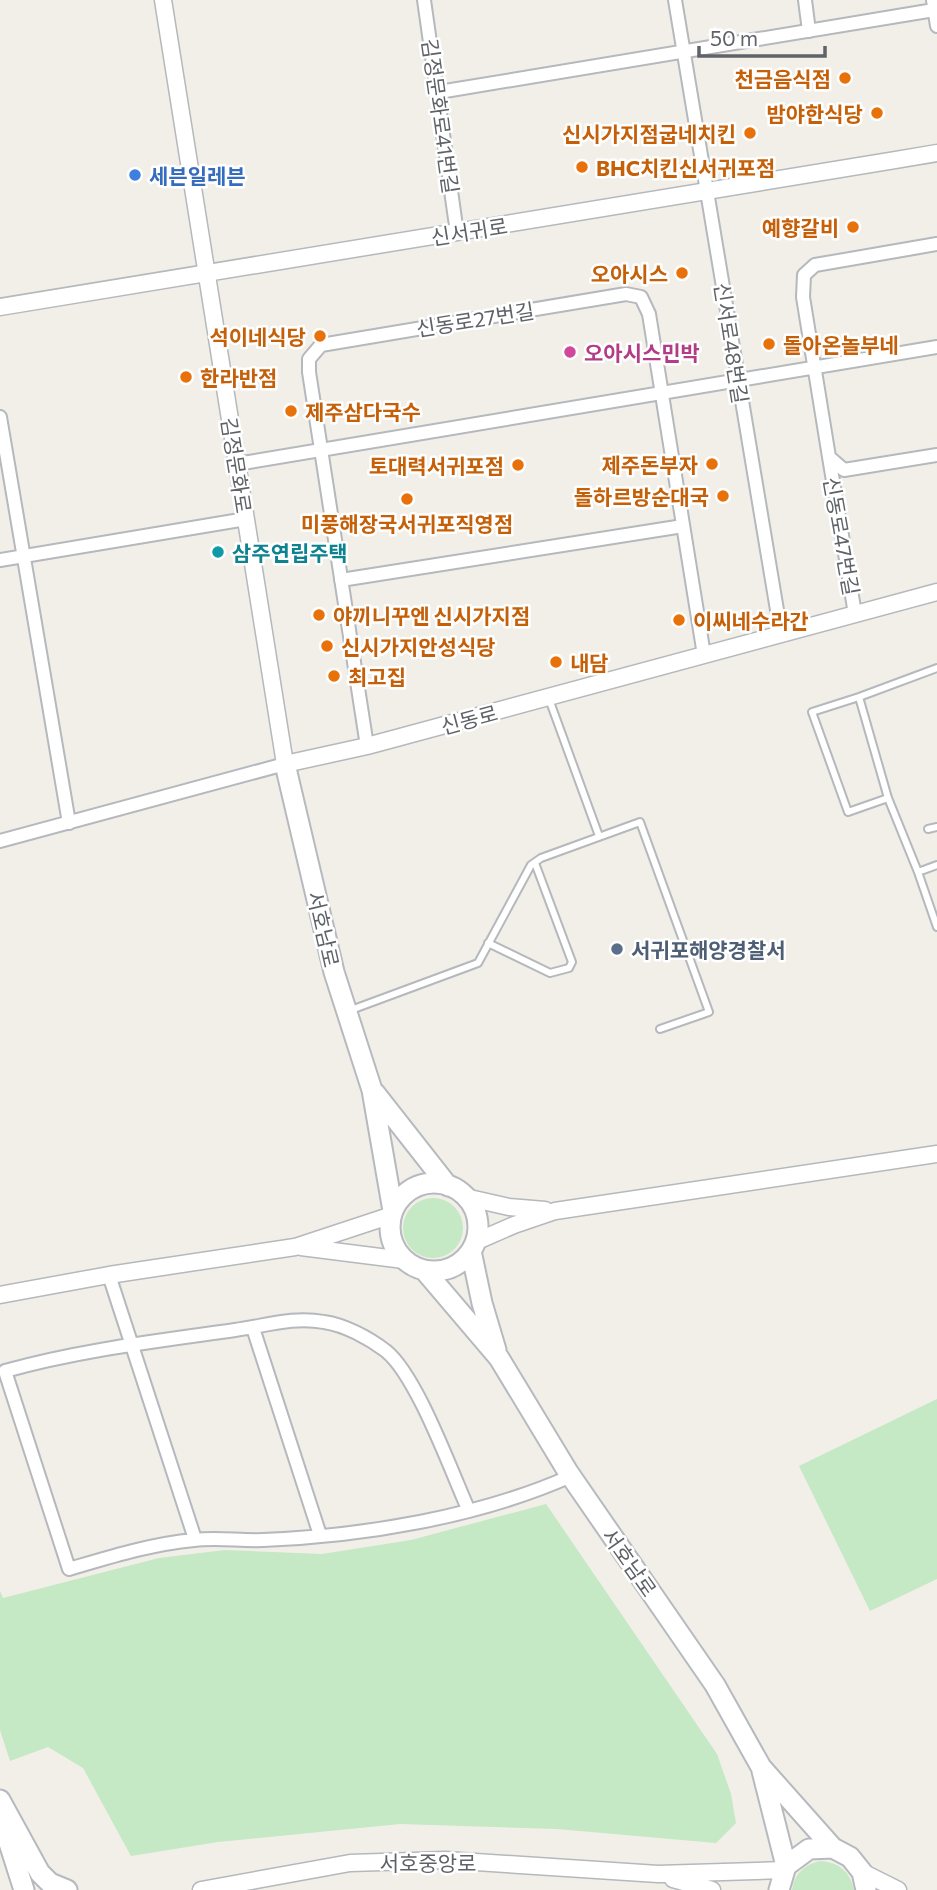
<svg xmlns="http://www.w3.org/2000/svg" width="937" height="1890" viewBox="0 0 937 1890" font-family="Commissioner,'Noto Sans KR',sans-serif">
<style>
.green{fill:#c5e8c5}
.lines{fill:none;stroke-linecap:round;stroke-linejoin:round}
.service-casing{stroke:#b5b8bc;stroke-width:10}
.minor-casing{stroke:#b5b8bc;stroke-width:16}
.tertiary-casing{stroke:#b5b8bc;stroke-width:19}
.secondary-casing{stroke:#b6babf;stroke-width:23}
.service{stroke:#fff;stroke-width:6}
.minor{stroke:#fff;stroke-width:12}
.tertiary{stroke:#fff;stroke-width:16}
.secondary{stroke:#fff;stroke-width:19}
.food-dot{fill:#e8710a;stroke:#fff;stroke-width:2.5}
.shop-dot{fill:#3f7fe0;stroke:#fff;stroke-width:2.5}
.hotel-dot{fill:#d1479c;stroke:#fff;stroke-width:2.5}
.culture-dot{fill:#0f9aa8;stroke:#fff;stroke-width:2.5}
.service-dot{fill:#5c6f8a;stroke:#fff;stroke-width:2.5}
.labels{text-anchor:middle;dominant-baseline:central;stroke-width:5;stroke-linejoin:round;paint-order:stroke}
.food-label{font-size:21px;font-weight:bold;fill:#c56008;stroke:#fff;text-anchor:end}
.street-label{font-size:21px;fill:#5f6368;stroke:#fff}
.shop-label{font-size:21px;font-weight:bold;fill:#366cbe;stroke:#fff;text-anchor:start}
.hotel-label{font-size:21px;font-weight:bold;fill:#b23c85;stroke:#fff;text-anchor:start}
.culture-label{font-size:21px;font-weight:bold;fill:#0d838f;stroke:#fff;text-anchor:start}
.service-label{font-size:21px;font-weight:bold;fill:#4e5e75;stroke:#fff;text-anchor:start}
</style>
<rect width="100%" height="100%" fill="#f1efe8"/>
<path class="green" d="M403 1228a30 30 0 1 1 60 0a30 30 0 1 1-60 0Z
M937,1399V1579L870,1611L799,1466Z
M546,1504L717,1754L731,1794L736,1823L716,1843L557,1829L400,1824L218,1842L131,1856L83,1768L48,1747L10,1761L0,1730V1591L3,1598L159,1558L225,1550L322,1554L411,1540Z
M820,1861C838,1862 850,1871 854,1890H792C795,1873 804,1865 820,1861Z"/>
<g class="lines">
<g class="service-casing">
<path id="service" d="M937,668L859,697L888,798L918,872L937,927
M859,697L812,712L848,812L888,798
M549,699L599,836
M928,829L937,827
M918,872L937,865
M488,943L550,973L569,968L572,962L535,863
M351,1010L478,963L531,865L541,858L640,822L709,1012L660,1029"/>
</g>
<g class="minor-casing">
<path id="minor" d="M424,0L457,233
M675,0L781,634
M805,0L809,31
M933,0L937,26
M439,92L934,10
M937,244L815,265L804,275L803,297L829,457L844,470L937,455
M0,417L69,823
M829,457L855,614
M237,464L937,347
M0,560L246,519
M341,580L683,526
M367,746L309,372V359L321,345L626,294L641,297L649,314L704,655
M0,841L285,764
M109,1275L195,1539
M253,1328L320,1535
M469,1511C451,1471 417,1376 386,1351C369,1338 345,1325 324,1322C293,1316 265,1326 235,1330C158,1341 80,1350 5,1371L69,1569C110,1557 151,1544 194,1540C217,1537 240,1541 263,1540C364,1536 479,1517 571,1476"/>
</g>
<g class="tertiary-casing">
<path id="tertiary" d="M163,0L285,764L367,746L937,592
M0,307C312,253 625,206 937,153
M465,1197L509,1207L545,1210
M475,1242L514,1225L555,1211L937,1154
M301,1247L404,1260
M0,1295L109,1275L295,1247L392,1215
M862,1872L898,1890
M673,1879L712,1890
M201,1890L350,1863L445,1860L658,1874L784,1870"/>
</g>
<g class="secondary-casing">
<path id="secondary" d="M285,764L334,972L372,1090L393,1211
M375,1093L448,1186
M390 1227a44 44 0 1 1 88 0a44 44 0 1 1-88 0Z
M471,1251L482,1303L496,1350
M425,1271L499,1358L568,1472L715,1685L761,1767L833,1848
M762,1771L786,1866
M0,1800L40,1873L50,1883L67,1890
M3,1824L24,1890
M779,1890L786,1866L809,1849L833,1848L850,1857L862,1872L866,1890"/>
</g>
<use href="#service" class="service"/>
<use href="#minor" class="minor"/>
<use href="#tertiary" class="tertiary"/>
<use href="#secondary" class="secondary"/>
</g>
<g class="food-dot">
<circle cx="845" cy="78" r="7"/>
<circle cx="877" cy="113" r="7"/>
<circle cx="750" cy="133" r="7"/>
<circle cx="582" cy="167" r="7"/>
<circle cx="853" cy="227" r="7"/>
<circle cx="682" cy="273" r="7"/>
<circle cx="320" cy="336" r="7"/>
<circle cx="769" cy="344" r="7"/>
<circle cx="186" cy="377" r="7"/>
<circle cx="291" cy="411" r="7"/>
<circle cx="712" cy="464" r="7"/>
<circle cx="518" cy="465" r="7"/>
<circle cx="723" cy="496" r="7"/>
<circle cx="407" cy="499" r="7"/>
<circle cx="319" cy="615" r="7"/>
<circle cx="679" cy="620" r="7"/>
<circle cx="327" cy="646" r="7"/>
<circle cx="556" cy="662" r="7"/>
<circle cx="334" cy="676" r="7"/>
</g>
<circle class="shop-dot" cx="135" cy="175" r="7"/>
<circle class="hotel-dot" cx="570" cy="352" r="7"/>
<circle class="culture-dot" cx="218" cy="552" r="7"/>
<circle class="service-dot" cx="617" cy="949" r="7"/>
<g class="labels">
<g class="food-label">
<text x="831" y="78">천금음식점</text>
<text x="863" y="113">밤야한식당</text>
<text x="736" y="133">신시가지점굽네치킨</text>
<text x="596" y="167" text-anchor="start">BHC치킨신서귀포점</text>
<text x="839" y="227">예향갈비</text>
<text x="668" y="273">오아시스</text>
<text x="306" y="336">석이네식당</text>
<text x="783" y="344" text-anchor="start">돌아온놀부네</text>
<text x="200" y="377" text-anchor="start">한라반점</text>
<text x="305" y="411" text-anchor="start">제주삼다국수</text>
<text x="698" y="464">제주돈부자</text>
<text x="504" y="465">토대력서귀포점</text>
<text x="709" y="496">돌하르방순대국</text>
<text x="407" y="523" text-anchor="middle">미풍해장국서귀포직영점</text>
<text x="333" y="615" text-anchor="start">야끼니꾸엔 신시가지점</text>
<text x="693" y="620" text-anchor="start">이씨네수라간</text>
<text x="341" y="646" text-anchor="start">신시가지안성식당</text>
<text x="570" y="662" text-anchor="start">내담</text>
<text x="348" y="676" text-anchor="start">최고집</text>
</g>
<g class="street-label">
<text transform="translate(441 116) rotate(82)">김정문화로41번길</text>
<text transform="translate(469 231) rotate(-9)">신서귀로</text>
<text transform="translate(475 319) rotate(-9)">신동로27번길</text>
<text transform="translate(732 343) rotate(81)">신서로48번길</text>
<text transform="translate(237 465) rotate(81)">김정문화로</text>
<text transform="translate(842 536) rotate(80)">신동로47번길</text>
<text transform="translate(469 719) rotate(-15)">신동로</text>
<text transform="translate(324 929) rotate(77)">서호남로</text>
<text transform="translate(630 1562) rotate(55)">서호남로</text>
<text x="428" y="1862">서호중앙로</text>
</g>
<g class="shop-label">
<text x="149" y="175">세븐일레븐</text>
</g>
<g class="hotel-label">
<text x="584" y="352">오아시스민박</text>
</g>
<g class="culture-label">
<text x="232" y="552">삼주연립주택</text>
</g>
<g class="service-label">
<text x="631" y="949">서귀포해양경찰서</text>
</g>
</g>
<path d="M699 46v10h126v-10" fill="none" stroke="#5f6368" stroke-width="3.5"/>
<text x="710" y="46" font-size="21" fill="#5f6368" stroke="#ffffff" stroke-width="5" paint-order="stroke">50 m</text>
</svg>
